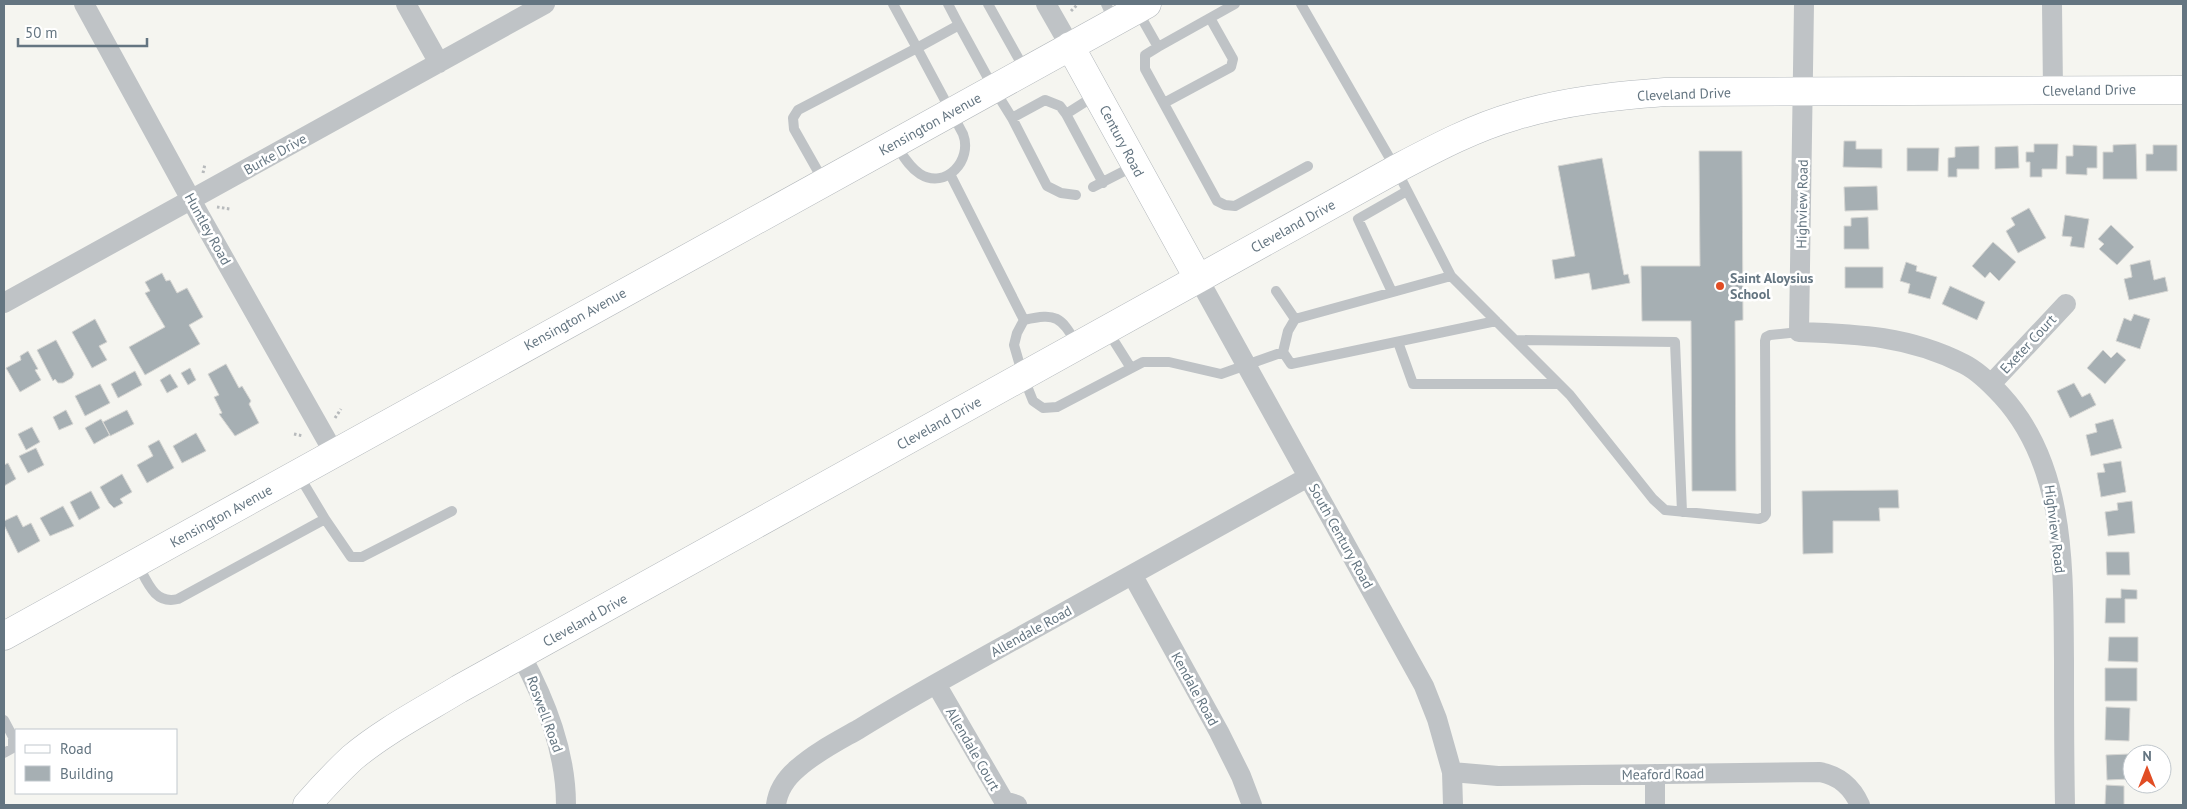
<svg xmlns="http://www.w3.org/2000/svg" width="2187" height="809" viewBox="0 0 2187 809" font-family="'PT Sans',sans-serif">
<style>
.building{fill:#a6afb3;stroke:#d6d6d3}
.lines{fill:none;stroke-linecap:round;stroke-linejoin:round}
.secondary-casing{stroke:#b2b7bb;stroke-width:29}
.path{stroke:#b7babc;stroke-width:3;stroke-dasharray:2.5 2.5;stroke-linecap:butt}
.lane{stroke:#bfc3c6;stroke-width:10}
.street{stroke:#bfc3c6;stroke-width:20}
.secondary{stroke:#fff;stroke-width:28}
.poi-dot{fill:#e14d24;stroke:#fff;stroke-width:2}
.labels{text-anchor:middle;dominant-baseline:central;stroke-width:5;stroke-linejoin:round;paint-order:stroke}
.street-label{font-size:14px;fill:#647581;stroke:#fff}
.poi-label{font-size:14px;font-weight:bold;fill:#647581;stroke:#fff;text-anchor:start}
</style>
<rect width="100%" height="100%" fill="#f5f5f0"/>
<path class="building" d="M1844,141H1856V149H1882V168L1843,167Z
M2034,144H2058L2057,169H2042V177H2030V162H2026V152H2034Z
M2136,144L2137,179H2103V152H2113V145Z
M2073,145L2097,146V168H2087V175L2066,174V156H2073Z
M2153,145H2177V171H2146V154H2153Z
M1979,146V169H1957V177H1948V158L1955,157V147Z
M2018,146L2019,168L1995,169V147Z
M1907,148H1939L1938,171H1907Z
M1699,151H1742L1743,320L1735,321L1736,491H1692L1691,321H1642L1641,266H1700Z
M1602,158L1624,275L1628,274L1630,283L1592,290L1589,273L1555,279L1552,260L1575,256L1558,166Z
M1877,186L1878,210L1845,211L1844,187Z
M2029,208L2046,238L2018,253L2006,231L2015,225L2011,218Z
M2065,215L2089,219L2084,248L2070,246L2072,237L2062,236Z
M1868,217L1869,249H1844V226H1851V218Z
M2111,225L2134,247L2117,265L2099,249L2104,244L2098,239Z
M1993,242L2016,262L1999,281L1990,272L1985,278L1972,266Z
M2150,260L2154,280L2165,277L2168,291L2129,300L2124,279L2132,277L2130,265Z
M1906,262L1917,266L1916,271L1937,277L1930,299L1908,293L1910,284L1900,281Z
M1845,267H1883V288H1845Z
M162,273L166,281L170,280L177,293L187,288L203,317L189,325L200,344L145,375L129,347L165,327L145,293L150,291L145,282Z
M1950,286L1985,302L1977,320L1942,304Z
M2134,314L2150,319L2140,349L2116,341L2124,318L2131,321Z
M95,319L107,342L99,346L107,360L92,368L72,332Z
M56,340L74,374L72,378L63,383H58L55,379L53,381L37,350Z
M2103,350L2111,358L2117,352L2126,360L2105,384L2087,368Z
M28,351L38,369L35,370L41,380L20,392L6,368L21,360L20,356Z
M226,364L239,388L242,386L251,401L249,404L259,423L235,436L219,414L222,413L214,397L219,395L208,374Z
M190,368L196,380L188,385L181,373Z
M135,371L142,385L118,398L111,384Z
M170,374L178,387L167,393L160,380Z
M2074,383L2082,397L2090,393L2096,405L2070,418L2057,391Z
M100,384L110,403L85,416L75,396Z
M66,410L73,424L59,430L53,417Z
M127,410L134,424L110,436L103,422Z
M101,419L110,435L94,444L85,428Z
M2113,419L2122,448L2091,456L2086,435L2097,432L2095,424Z
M32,427L40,442L26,450L18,434Z
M196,433L206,451L182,463L173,446Z
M159,440L174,468L147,483L137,465L153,456L148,446Z
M36,448L44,465L28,473L19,456Z
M2121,461L2126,492L2101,497L2097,473L2105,472L2103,464Z
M8,463L16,479L4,486V465Z
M122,474L132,492L120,499L123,503L114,508L109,503L100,487Z
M1898,490L1899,508H1879L1880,521H1833V553L1803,554L1802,491Z
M91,491L100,508L79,520L70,502Z
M2132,501L2135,533L2108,536L2105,512L2118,510L2117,503Z
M63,506L74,526L50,536L40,518Z
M17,515L23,527L31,523L40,541L18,553L4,525V521Z
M2106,552H2129L2130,575H2107Z
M2121,589L2137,590V599H2125V623H2105L2106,598H2121Z
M2109,637H2138V662L2108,661Z
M2105,668H2137V701H2105Z
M2106,707L2130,708L2129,741L2105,740Z
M2129,754L2130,779L2107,780L2106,755Z
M2106,785L2124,786V805H2105Z"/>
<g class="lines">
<g class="secondary-casing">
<path id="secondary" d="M1070,46L1198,278
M4,636L1147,4
M307,805C321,789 336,773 352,758C384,731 423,711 459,689L1396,169C1434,149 1473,128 1515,116C1564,101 1614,96 1665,92L2183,90"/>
</g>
<path class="path" d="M1071,11L1077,5
M203,173L205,164
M217,207L230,209
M335,418L341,409
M294,434L303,436"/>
<path class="lane" d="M893,4L917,48L959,25L948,4
M988,4L1025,70
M1106,4L1114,21
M1301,4L1396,169L1451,276L1570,395L1653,499L1665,510L1759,519L1764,517L1766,514L1765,341L1766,337L1770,335L1799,332
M1137,10L1158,47L1235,4
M959,25L994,89L1012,118L1047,186L1061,193L1076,195
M1158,47L1145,55V69L1217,201L1225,205L1235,206L1308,166
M1096,95L1066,114L1103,183
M1164,103L1231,67L1233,59L1210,18
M1012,118L1045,100L1060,106L1066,114
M950,174L1024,320L1017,333L1014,345L1023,376L1033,401L1043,408L1057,407L1143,362H1169L1221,374L1283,352L1288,331L1295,319L1451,276
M824,182L794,129L793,118L798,110L917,48L963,134C973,160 946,190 920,174C909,167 902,154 895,144
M1093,187L1134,166
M1276,291L1295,319
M1392,292L1358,219L1407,191
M1024,320C1057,313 1060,316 1077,344
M1107,330L1131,368
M1515,340L1675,342L1682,512
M1398,342L1413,384H1559
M1283,352L1291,364L1496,321
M298,474L325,519L351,557H362L452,511
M137,563C147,581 154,605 178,599L325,519
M4,720L13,737V748L4,753"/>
<path class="street" d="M84,4L200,216L334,453
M406,4L439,63
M1046,4L1070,46
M1804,4L1799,332C1859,334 1909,336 1964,364C1978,371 1991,384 2002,396C2067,467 2063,570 2064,661C2064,709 2064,757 2065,805
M2052,4L2053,91
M1198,278L1424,686L1437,719L1452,772L1453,805
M4,303L545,4
M1991,384L2066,304
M1133,576L1219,732L1241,776L1252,805
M521,655C546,702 566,752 566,805
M936,684L1004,801L1017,805
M1452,772L1498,776L1820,772C1840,776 1852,787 1860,805
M1655,774V805
M776,805C778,789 786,778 798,768C816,752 838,741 859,729C893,708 928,688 964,668C1078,604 1193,542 1308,477"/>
<use href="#secondary" class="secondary"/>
</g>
<circle class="poi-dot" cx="1720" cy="286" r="5"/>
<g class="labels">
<g class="street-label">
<text transform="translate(2089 90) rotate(-1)">Cleveland Drive</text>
<text transform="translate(1684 94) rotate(-2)">Cleveland Drive</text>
<text transform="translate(930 124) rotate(-29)">Kensington Avenue</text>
<text transform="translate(1122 141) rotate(62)">Century Road</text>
<text transform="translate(275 154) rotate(-29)">Burke Drive</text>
<text transform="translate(1802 204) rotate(-89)">Highview Road</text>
<text transform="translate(1293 226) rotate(-29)">Cleveland Drive</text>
<text transform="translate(208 229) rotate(61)">Huntley Road</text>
<text transform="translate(575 319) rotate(-29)">Kensington Avenue</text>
<text transform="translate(2028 344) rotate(-47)">Exeter Court</text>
<text transform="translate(939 423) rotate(-29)">Cleveland Drive</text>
<text transform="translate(221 516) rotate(-29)">Kensington Avenue</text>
<text transform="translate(2055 529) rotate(83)">Highview Road</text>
<text transform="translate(1341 536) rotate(61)">South Century Road</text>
<text transform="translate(585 620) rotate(-29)">Cleveland Drive</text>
<text transform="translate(1031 631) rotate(-29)">Allendale Road</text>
<text transform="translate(1195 689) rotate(61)">Kendale Road</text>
<text transform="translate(545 714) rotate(70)">Roswell Road</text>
<text transform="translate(973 749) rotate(60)">Allendale Court</text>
<text transform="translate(1663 774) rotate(-1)">Meaford Road</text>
</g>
<g class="poi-label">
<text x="1730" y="278">Saint Aloysius<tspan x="1730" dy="16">School</tspan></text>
</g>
</g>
<rect width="2187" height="809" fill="none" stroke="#647581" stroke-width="10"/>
<rect x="15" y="729" width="162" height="65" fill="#ffffff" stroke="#c1c8cd"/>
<rect x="25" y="745" width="25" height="8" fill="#ffffff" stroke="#c1c8cd"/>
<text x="60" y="754" font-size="15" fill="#647581">Road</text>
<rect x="25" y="766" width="25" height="15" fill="#a6afb3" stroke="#c1c8cd"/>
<text x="60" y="779" font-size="15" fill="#647581">Building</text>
<g transform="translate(2147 769)"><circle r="24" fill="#ffffff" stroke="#c1c8cd"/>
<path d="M0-4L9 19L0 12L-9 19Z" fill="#e14d24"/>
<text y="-8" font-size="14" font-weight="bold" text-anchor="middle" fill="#647581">N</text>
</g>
<path d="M18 38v8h129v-8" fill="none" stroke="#647581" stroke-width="2.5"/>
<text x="25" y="38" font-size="15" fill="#647581" stroke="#ffffff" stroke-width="4" paint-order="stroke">50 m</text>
</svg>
